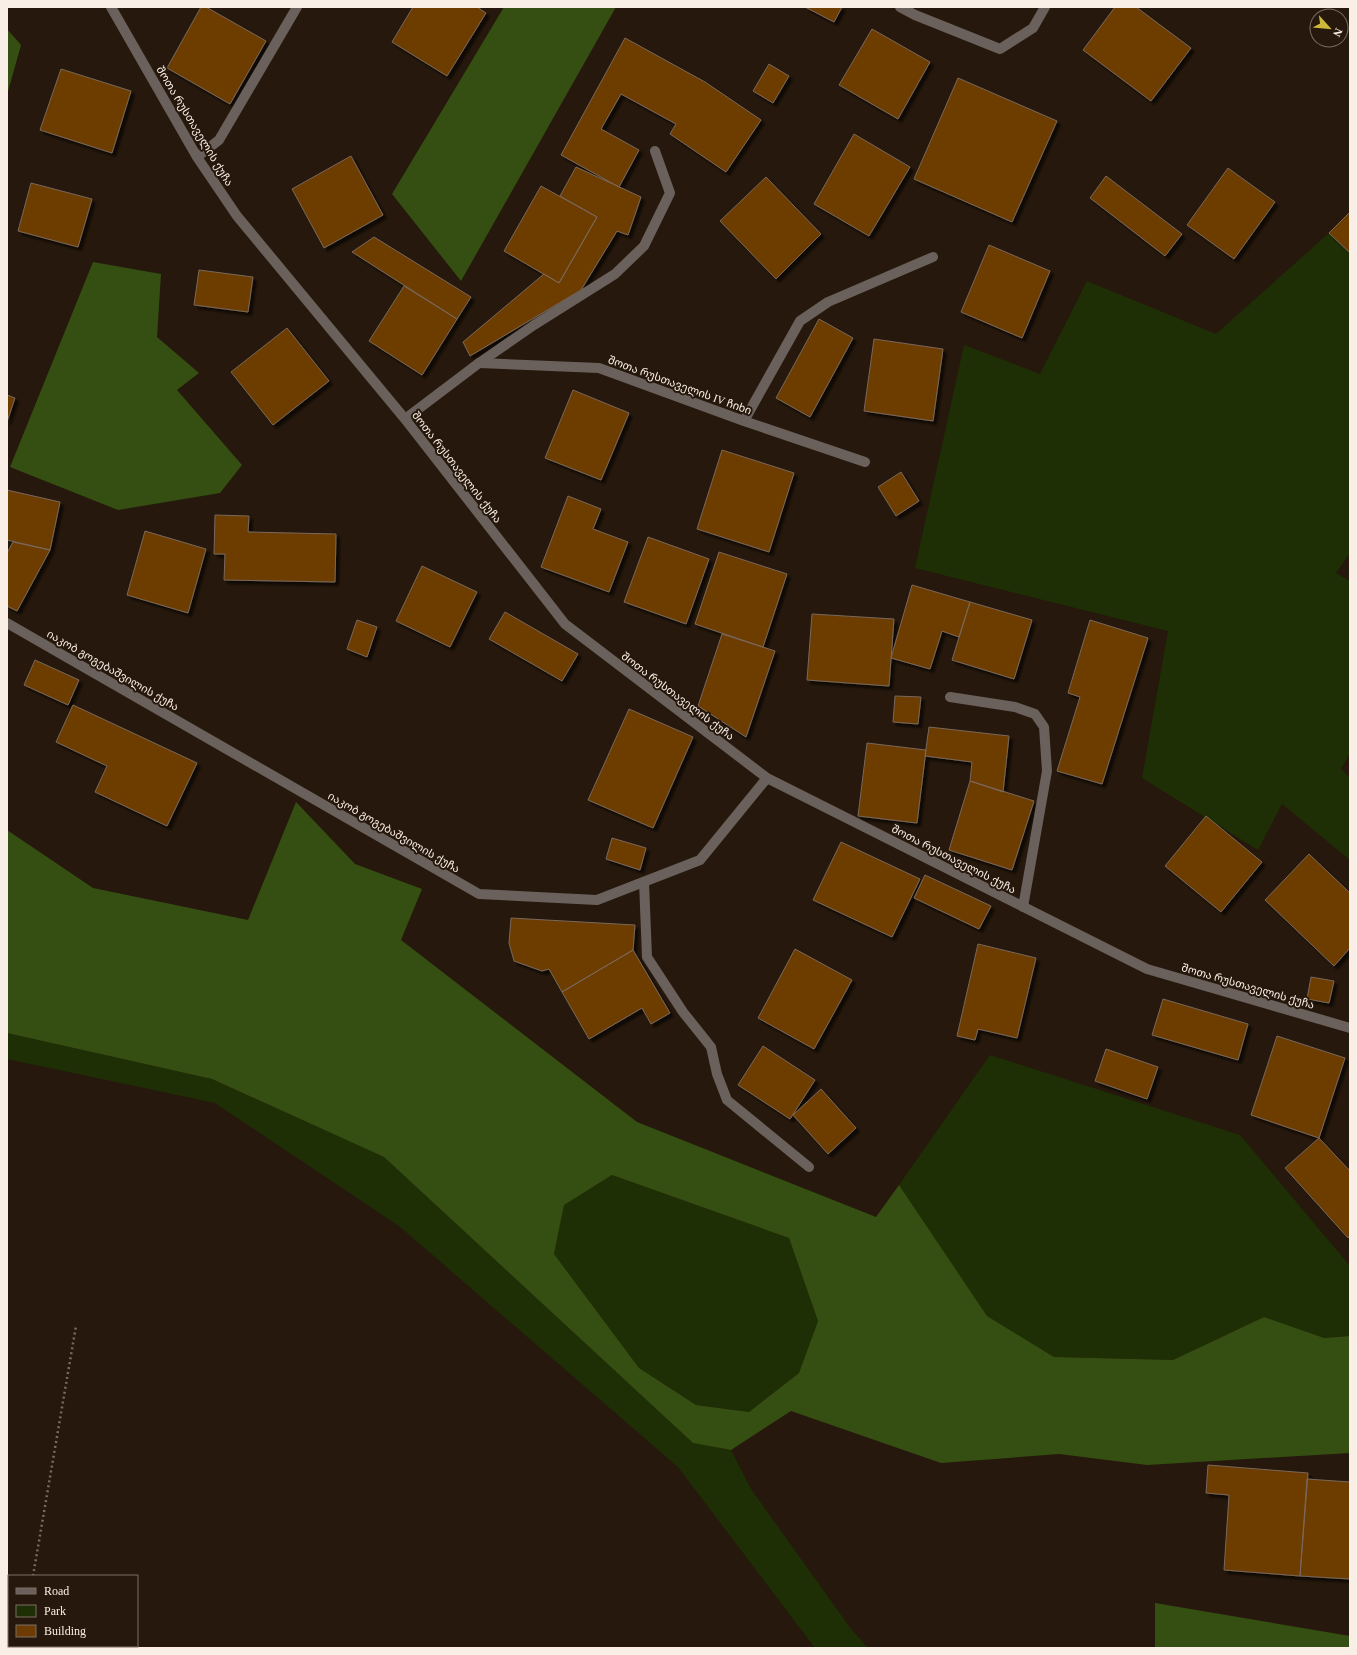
<svg xmlns="http://www.w3.org/2000/svg" width="1357" height="1655" viewBox="0 0 1357 1655" font-family="'Times New Roman','Noto Sans Georgian',serif">
<style>
.green{fill:#1e2f05}
.forest{fill:#354f12;fill-rule:evenodd}
.building{fill:#6d3c04;stroke:#7a685a;filter:url(#shadow)}
.lines{fill:none;stroke-linecap:round;stroke-linejoin:round}
.path{stroke:#786b60;stroke-width:2.5;stroke-dasharray:2 3;stroke-linecap:butt}
.lane{stroke:#6a615c;stroke-width:10}
.street{stroke:#6a615c;stroke-width:10}
.labels{text-anchor:middle;dominant-baseline:central;stroke-width:4;stroke-linejoin:round;paint-order:stroke}
.street-label{font-size:11px;fill:#faefe7;stroke:#26180c}
</style>
<defs>
<filter id="shadow"><feDropShadow dx="3.5" dy="3.5" stdDeviation="1" flood-color="#0009"/></filter>
</defs>
<rect width="100%" height="100%" fill="#26180c"/>
<path class="green" d="M1329,233L1350,253V553L1336,573L1350,581V753L1341,769L1350,778V860L1282,804L1258,850L1142,778L1168,631L915,568L964,345L1040,374L1087,281L1216,334Z
M7,1033L212,1079L384,1157L693,1443L731,1450L751,1489L851,1629L868,1648H815L678,1467L399,1226L215,1103L7,1059Z
M990,1055L1240,1135L1350,1266V1336L1324,1338L1264,1317L1173,1360L1054,1357L987,1316L899,1185Z
M612,1175L789,1238L818,1321L799,1373L749,1412L696,1405L639,1368L554,1254L564,1205Z"/>
<path class="forest" d="M504,7H616L461,281L392,194Z
M7,29L21,45L7,95Z
M93,262L161,274L157,337L199,373L177,390L242,465L220,493L118,510L10,467Z
M296,802L355,864L422,889L401,940L637,1122L876,1217L899,1185L987,1316L1054,1357L1173,1360L1264,1317L1324,1338L1350,1336V1453L1147,1465L1059,1454L941,1463L791,1411L731,1450L693,1443L384,1157L212,1079L7,1033V830L93,888L248,920ZM612,1175L789,1238L818,1321L799,1373L749,1412L696,1405L639,1368L554,1254L564,1205Z
M1155,1603L1350,1636V1648H1155Z"/>
<path class="building" d="M201,7H206L266,41L230,104L167,68Z
M413,7H477L486,13L447,76L392,42Z
M805,7H842L834,22Z
M1115,7H1136L1191,48L1151,101L1083,50Z
M872,29L930,62L898,119L839,85Z
M625,38L705,82L761,120L726,172L670,134L676,124L621,94L601,129L639,150L619,187L561,155Z
M769,64L789,76L773,103L753,91Z
M61,69L131,91L112,153L40,130Z
M958,78L1057,121L1012,222L914,179Z
M854,134L910,167L869,236L814,204Z
M351,156L383,215L324,248L292,189Z
M576,167L641,197L628,235L617,231L581,290L470,356L463,342L544,274L559,283L597,217L560,196Z
M1228,168L1275,202L1234,259L1187,225Z
M1106,176L1182,234L1165,256L1090,198Z
M766,177L821,234L776,279L720,221Z
M31,183L92,199L78,247L18,231Z
M541,186L597,217L559,283L504,251Z
M1350,212V253L1329,233Z
M374,237L471,297L457,319L352,252Z
M989,245L1050,271L1022,338L961,312Z
M199,270L253,277L248,312L194,305Z
M404,286L457,319L422,375L369,341Z
M819,319L853,338L810,417L776,398Z
M287,328L329,381L273,425L231,372Z
M874,339L943,349L933,421L864,411Z
M573,390L629,413L601,480L545,458Z
M7,395L15,398L7,422Z
M722,450L794,473L769,552L697,529Z
M901,472L919,501L896,516L878,487Z
M7,490L60,502L50,550L7,540Z
M568,496L601,509L593,529L628,542L609,592L541,567Z
M215,515L249,516L248,532L336,534L335,582L224,580L225,554H214Z
M145,531L206,549L188,613L127,595Z
M648,537L709,559L686,624L624,602Z
M13,542L50,550L17,611L7,606V553Z
M719,552L787,574L763,647L695,624Z
M422,566L477,592L450,647L396,621Z
M912,585L970,602L959,637L942,631L930,669L891,658Z
M970,602L1032,620L1014,679L952,660Z
M505,612L578,654L562,681L489,639Z
M812,614L894,619L889,686L807,680Z
M357,620L377,627L367,657L347,649Z
M1090,620L1148,638L1102,784L1057,771L1080,697L1068,693Z
M722,634L775,651L746,737L698,706Z
M35,660L79,680L68,705L24,685Z
M895,696L921,697L918,724L893,722Z
M73,705L197,763L167,826L95,792L107,766L56,742Z
M629,709L693,737L653,828L588,800Z
M929,727L1009,736L1003,792L970,781L972,762L925,756Z
M867,743L926,750L917,823L858,816Z
M970,781L1034,801L1012,870L949,850Z
M1206,816L1262,862L1221,912L1165,866Z
M612,838L646,848L640,870L606,859Z
M841,842L920,879L892,937L813,900Z
M1309,854L1350,893V948L1334,966L1265,900Z
M925,875L991,906L979,929L914,898Z
M511,918L635,925L633,950L562,992L549,969L542,971L514,961L509,943Z
M978,944L1036,958L1017,1038L978,1029L975,1040L957,1036Z
M795,949L852,980L814,1049L758,1018Z
M633,950L670,1013L651,1024L642,1008L589,1039L562,992Z
M1311,977L1334,981L1329,1003L1307,999Z
M1163,999L1248,1024L1238,1060L1152,1035Z
M1277,1036L1345,1058L1319,1138L1251,1115Z
M763,1046L815,1080L790,1119L738,1085Z
M1106,1049L1158,1067L1147,1099L1095,1081Z
M821,1089L856,1128L828,1154L793,1115Z
M1319,1138L1350,1171V1235L1348,1238L1285,1168Z
M1208,1465L1308,1473L1300,1576L1224,1570L1229,1495L1206,1493Z
M1307,1479L1350,1482V1579L1300,1576Z"/>
<g class="lines">
<path class="path" d="M33,1576L76,1326
M21,1648V1646"/>
<path class="lane" d="M479,363L599,368L744,421L865,462
M744,421L800,321L828,302L933,257
M950,697L1015,707L1035,714L1044,727L1047,771L1023,907
M644,882L647,957L683,1012L711,1047L717,1074L727,1100L809,1167"/>
<path class="street" d="M111,7L197,157L237,216L405,419L565,624L767,778L1147,969L1350,1028
M900,7L915,15L1000,49L1033,28L1045,7
M197,157L219,140L297,7
M405,419L479,363L534,325L615,274L644,246L670,193L655,151
M7,623L479,894L597,900L700,860L767,778"/>
</g>
<g class="labels">
<g class="street-label">
<text transform="translate(195 126) rotate(59)">შოთა რუსთაველის ქუჩა</text>
<text transform="translate(680 385) rotate(20)">შოთა რუსთაველის IV ჩიხი</text>
<text transform="translate(457 467) rotate(52)">შოთა რუსთაველის ქუჩა</text>
<text transform="translate(113 670) rotate(30)">იაკობ გოგებაშვილის ქუჩა</text>
<text transform="translate(678 696) rotate(37)">შოთა რუსთაველის ქუჩა</text>
<text transform="translate(394 832) rotate(30)">იაკობ გოგებაშვილის ქუჩა</text>
<text transform="translate(954 859) rotate(27)">შოთა რუსთაველის ქუჩა</text>
<text transform="translate(1248 986) rotate(16)">შოთა რუსთაველის ქუჩა</text>
</g>
</g>
<rect width="1357" height="1655" fill="none" stroke="#faefe7" stroke-width="16"/>
<rect x="8" y="1575" width="130" height="72" fill="#26180c" stroke="#7b6e64"/>
<rect x="16" y="1588" width="20" height="6" fill="#6a615c" stroke="#7b6e64"/>
<text x="44" y="1595" font-size="12" fill="#faefe7">Road</text>
<rect x="16" y="1605" width="20" height="12" fill="#1e2f05" stroke="#7b6e64"/>
<text x="44" y="1615" font-size="12" fill="#faefe7">Park</text>
<rect x="16" y="1625" width="20" height="12" fill="#6d3c04" stroke="#7b6e64"/>
<text x="44" y="1635" font-size="12" fill="#faefe7">Building</text>
<g transform="translate(1329 28) rotate(117)"><circle r="19" fill="#26180c" stroke="#7b6e64"/>
<path d="M0-3L7 15L0 10L-7 15Z" fill="#ccb939"/>
<text y="-6" font-size="11" font-weight="bold" text-anchor="middle" fill="#faefe7">N</text>
</g>
</svg>
